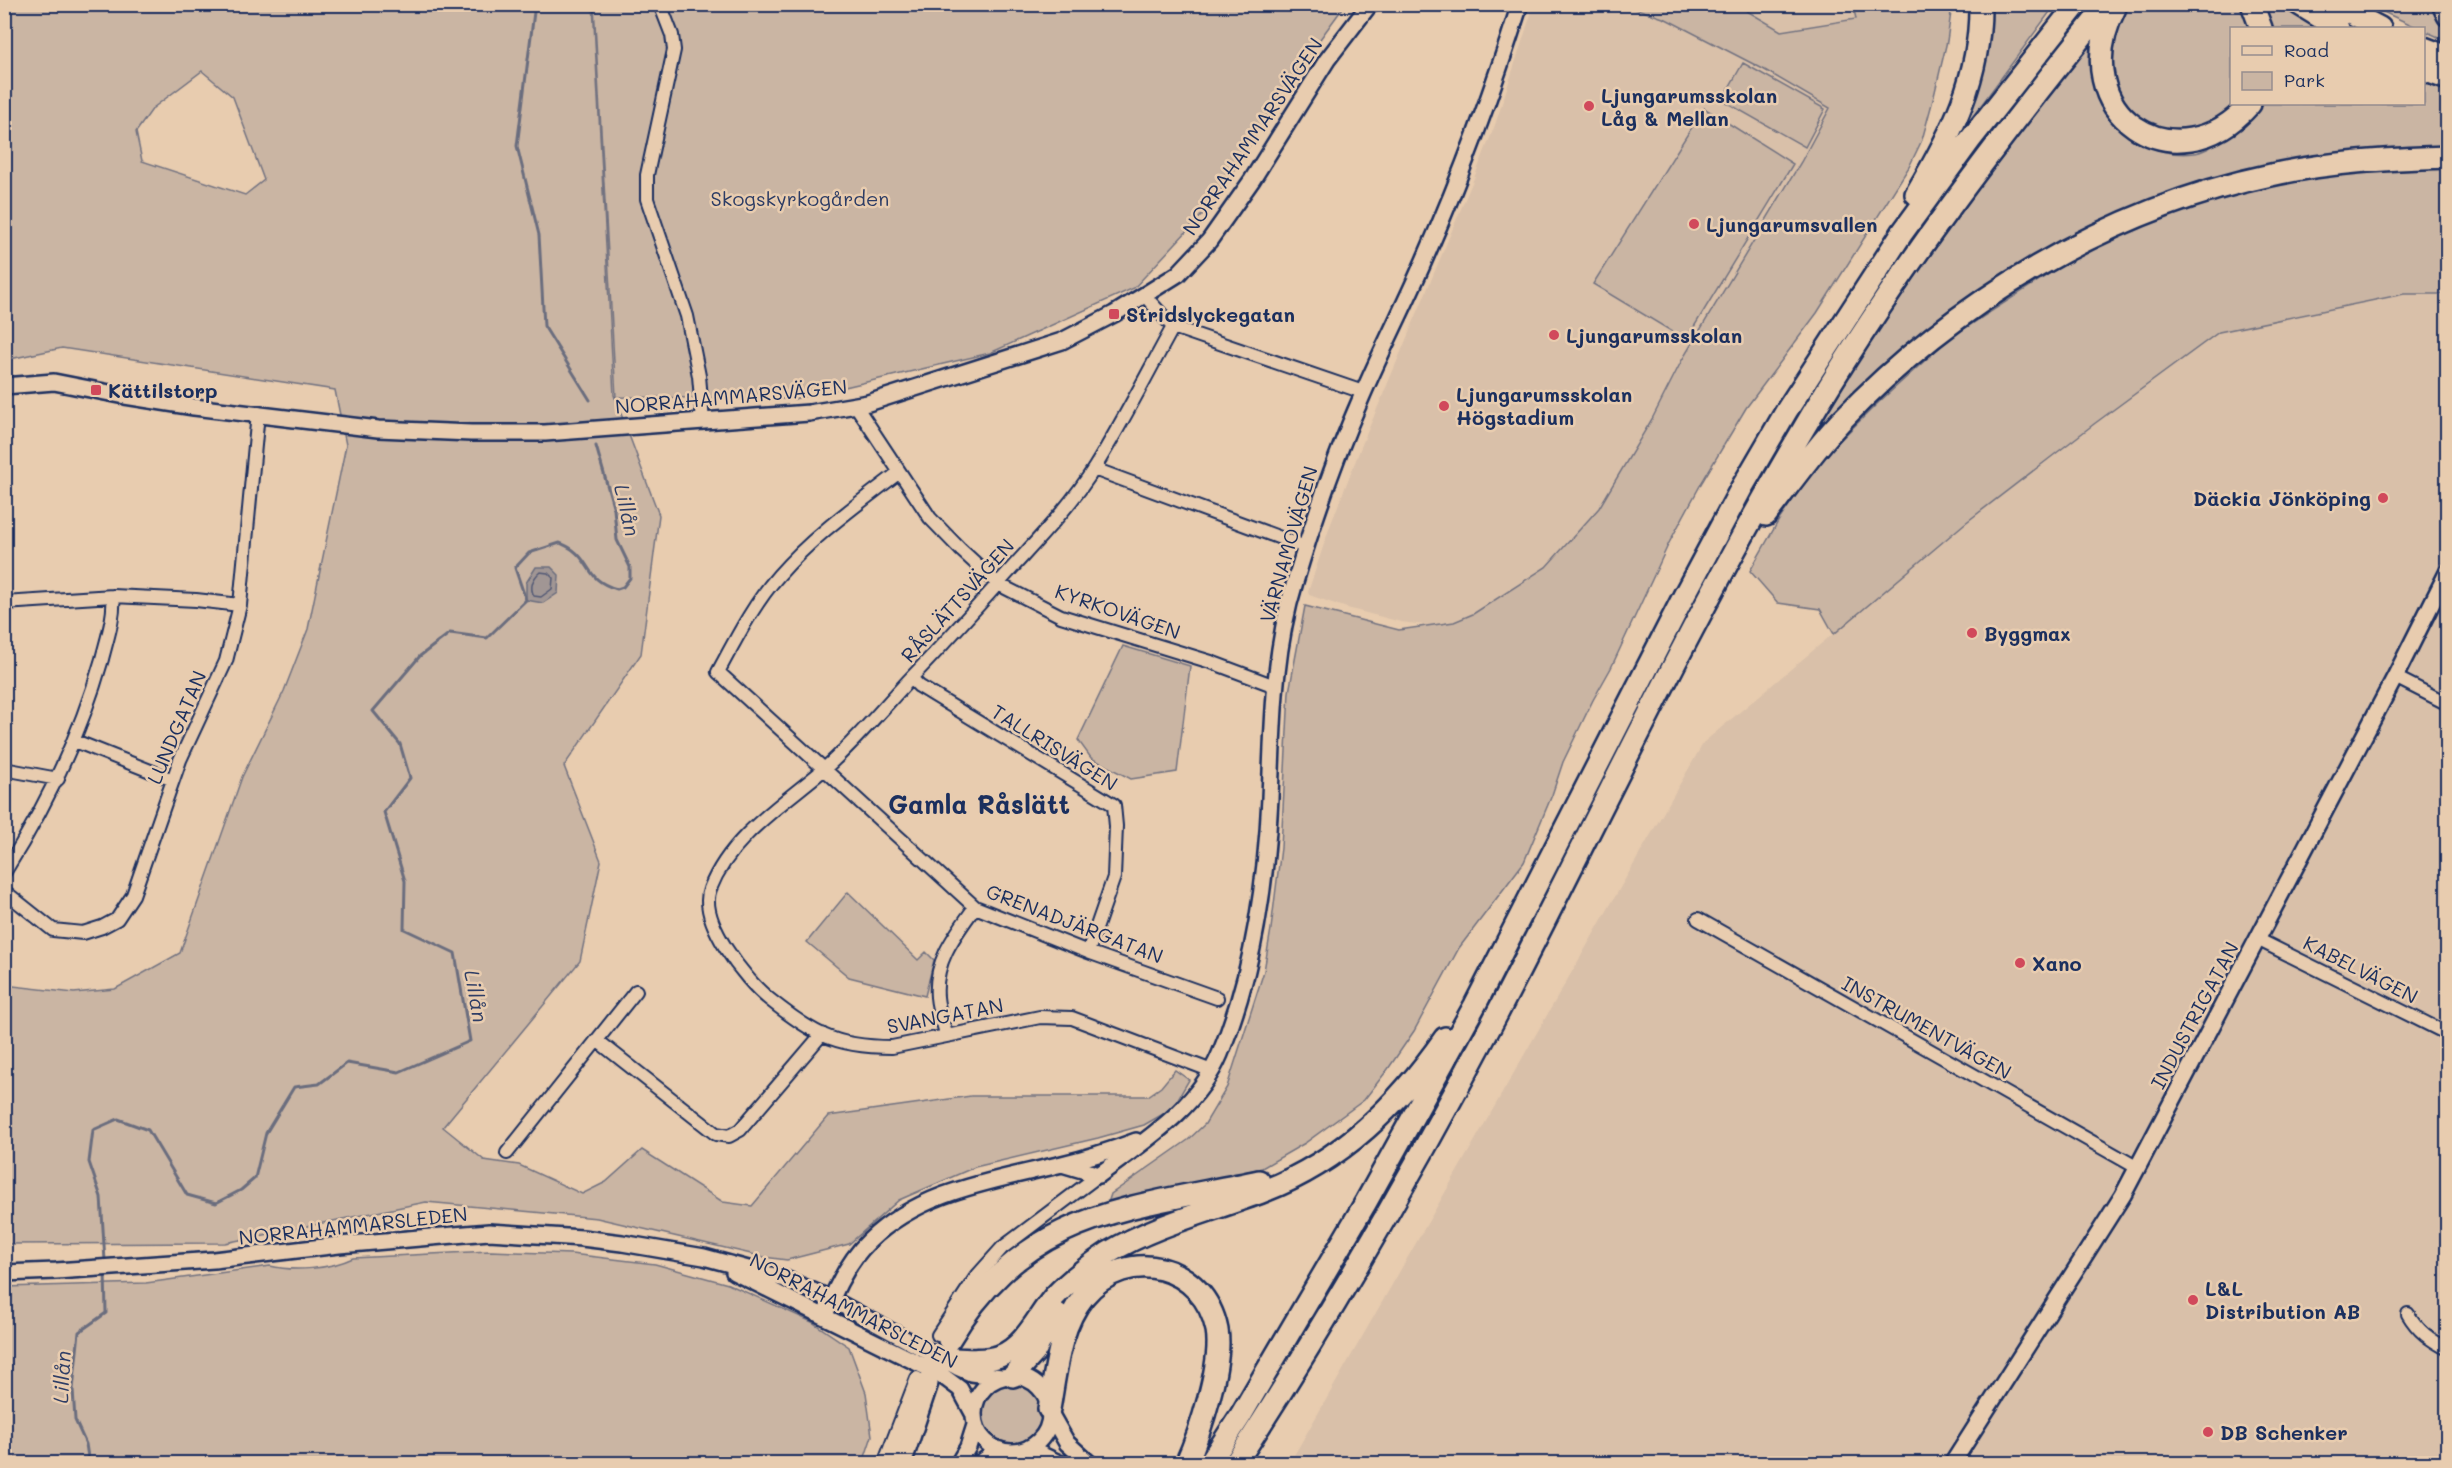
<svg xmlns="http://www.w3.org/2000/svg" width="2452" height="1468" viewBox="0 0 2452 1468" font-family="Mali,sans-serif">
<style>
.built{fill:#d9c0a9}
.green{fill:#cab5a3;stroke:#727280;stroke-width:1.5;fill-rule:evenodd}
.water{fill:#a19694;stroke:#6b6d7e;stroke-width:1.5}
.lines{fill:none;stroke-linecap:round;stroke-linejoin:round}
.shore{stroke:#515874;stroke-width:1.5}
.stream{stroke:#6b6d7e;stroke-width:3}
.minor-casing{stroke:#1b2f5e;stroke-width:16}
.tertiary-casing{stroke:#1b2f5e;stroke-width:20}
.motorway-casing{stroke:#1b2f5e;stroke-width:26}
.minor{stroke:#e8ccaf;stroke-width:12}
.tertiary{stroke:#e8ccaf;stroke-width:15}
.motorway{stroke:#e8ccaf;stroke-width:21}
.poi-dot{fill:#d1495b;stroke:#e8ccaf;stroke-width:2}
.labels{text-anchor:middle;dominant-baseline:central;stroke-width:5;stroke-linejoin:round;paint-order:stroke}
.poi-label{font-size:20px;font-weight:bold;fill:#1b2f5e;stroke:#e8ccaf;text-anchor:start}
.street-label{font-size:20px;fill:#1b2f5e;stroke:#e8ccaf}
.park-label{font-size:20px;fill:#2c3c65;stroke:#e8ccaf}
.water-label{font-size:21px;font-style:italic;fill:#2f3e66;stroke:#e8ccaf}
.district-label{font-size:26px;font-weight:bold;fill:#1b2f5e;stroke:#e8ccaf}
</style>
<rect width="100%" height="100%" fill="#e8ccaf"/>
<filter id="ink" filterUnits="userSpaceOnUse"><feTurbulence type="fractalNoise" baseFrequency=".0167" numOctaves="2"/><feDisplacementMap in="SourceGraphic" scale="12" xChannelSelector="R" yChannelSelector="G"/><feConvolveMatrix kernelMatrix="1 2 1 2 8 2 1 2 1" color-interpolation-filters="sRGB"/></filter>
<g filter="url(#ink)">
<path class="built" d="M1534,5H1627L1663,17L1761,66L1831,107L1801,163L1600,509L1548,567L1474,614L1455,622L1431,626L1401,622L1347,608L1309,595L1308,592L1330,526L1361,447L1474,178L1495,125Z
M1737,5H1853L1857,20L1782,31Z
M2404,294H2447V1463L1289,1464L1704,742L1964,524L2094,424L2219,332Z"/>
<path class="green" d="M4,5H593L614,395L659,515L641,654L564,766L601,861L580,961L443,1127L484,1160L519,1165L582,1194L606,1182L642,1150L723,1202L752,1206L828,1116L971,1096H1148L1161,1087L1175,1070L1189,1080L1172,1109L1144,1125L1098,1138L975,1167L899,1200L849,1244L787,1260L764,1257L597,1218L426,1202L225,1243L5,1244V985L74,993L115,989L180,953L242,777L284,691L308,629L346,445L335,390L62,348L5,360ZM202,71L233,97L264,180L245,195L142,161L136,132L153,108Z
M594,5H1345L1285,87L1215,201L1134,288L990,353L794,399L616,397Z
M1625,5H1737L1781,31L1856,19L1853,5H1952L1947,41L1934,96L1922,140L1909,167L1817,313L1746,408L1702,482L1669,543L1611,668L1593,700L1563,762L1552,795L1524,862L1459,948L1414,1031L1388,1069L1364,1100L1305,1143L1262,1168L1108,1203L1111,1194L1188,1140L1205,1124L1227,1087L1264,971L1271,929L1281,848L1289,692L1305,606L1399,630L1454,622L1473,614L1546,567L1599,508L1652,419L1682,360L1801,162L1830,108L1763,69L1666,19Z
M1984,5H2055L1948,150Z
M2130,5H2242L2251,28H2232V104H2237C2229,110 2220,119 2211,124C2196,131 2173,132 2156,128C2131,122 2105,80 2108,55C2109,42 2122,15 2130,5Z
M2263,5H2278L2317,28H2271Z
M2368,5H2436L2447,29V41Z
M2092,42C2095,50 2091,56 2091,64C2092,77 2097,93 2103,104C2121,137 2158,158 2195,153C2209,151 2239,129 2250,119C2254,115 2257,108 2260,104H2424V81L2447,91V149L2342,155L2037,258L1802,455C1826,415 1849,374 1875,335C1943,234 2016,137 2092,42Z
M1743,63L1825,109L1805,147L1722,100Z
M1704,108L1793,164L1686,340L1593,284Z
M2447,168V294H2404L2219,332L2094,424L1964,524L1834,634L1820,609L1778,603L1750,571L1779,520L1820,460L1879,402L1950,338L2072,259L2143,223L2205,203L2315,176Z
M1123,646L1190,666L1177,772L1131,779L1091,758L1078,740Z
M848,892L918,960L926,952L934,960L925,996L849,977L807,942Z
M490,1251L571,1254L655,1264L728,1284L812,1322L849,1347L866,1393L872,1436L863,1463H5V1287L146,1283L270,1266C294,1272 330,1269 353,1258Z
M982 1413a30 30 0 1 1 60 0a30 30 0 1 1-60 0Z"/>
<path class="water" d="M536,567H551L559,575L558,593L543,603L526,600V583Z"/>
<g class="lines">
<path class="shore" d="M540,572L548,573L553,578L552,589L541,597L534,596C529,587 533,578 540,572Z"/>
<path class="stream" d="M535,4L517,146L539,235L544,326L590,400
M105,1261L101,1197L89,1162L93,1130L118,1119L148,1130L187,1195L216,1203L241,1190L255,1178L266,1133L294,1087L319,1084L347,1063L399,1072L470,1041L455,953L404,929L405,881L384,812L410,778L400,744L373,711L420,656L450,633L487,638L526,600L515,568L529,553L560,543C564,545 569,547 573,550C592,564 586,580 617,589L623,587L630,578V567L617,540L614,509L596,446
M89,1464L86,1444L75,1420L73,1389L79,1332L106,1313L105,1271"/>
<g class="minor-casing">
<path id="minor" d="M660,4L672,35L674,50L647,175V199L687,316L699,376L703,421
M1145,296L1173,327C1147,374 1123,422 1095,467C1072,504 1041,536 1012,568C978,606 945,643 910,679C882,709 854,743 823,770C783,804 730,837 710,889C698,920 745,980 769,999C784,1011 805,1027 823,1035C845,1045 868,1047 892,1047L1040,1017L1072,1018L1212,1071
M1173,327L1363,392
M856,406L930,518L960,549L998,584L1061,616L1211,662L1275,686
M1094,469L1305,547
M898,473C857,505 814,535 779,575C754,603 736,639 718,672L975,907L1088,952L1217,998
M4,603L113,596L196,600L240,605
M2395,677L2448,704
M911,678L919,686L1114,805L1116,826L1114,877L1088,952
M75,741L173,780
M4,769L58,779
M4,873C47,805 80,736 102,659C107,639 115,616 113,596
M4,891L53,930L83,933L102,927L117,919L133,895L180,760L226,661L240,605L258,413
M1698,919L2138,1168
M2257,939L2448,1034
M946,1034C943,1022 938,1010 937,997C934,961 955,935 975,907
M598,1041L716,1134L729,1136L740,1130L822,1034
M507,1153L636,991
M2408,1314C2418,1331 2430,1340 2448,1349
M938,1335L976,1277L1002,1248L1099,1175
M884,1464L917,1378"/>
</g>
<g class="tertiary-casing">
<path id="tertiary" d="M4,386L54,382L125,396L194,407L378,429L471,433H545L809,413L868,403L1062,341L1114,314L1178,274L1209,241L1252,180L1327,60L1370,4
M1062,1164L1099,1175C1144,1141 1197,1109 1220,1054C1253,975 1266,884 1270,798C1273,725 1273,652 1295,582C1314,519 1335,457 1362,396C1382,349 1406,303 1426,256C1462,174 1493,90 1520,4
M734,1272L940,1374L960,1389L973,1413
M4,1273L56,1271L214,1260L339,1245L489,1232L582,1238L622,1243L704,1257L785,1279L831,1299L957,1367L971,1373L1001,1377
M825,1315C835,1289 849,1260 869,1241C921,1190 994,1181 1062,1164C1087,1158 1112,1150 1136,1141
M974 1414a38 38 0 1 1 76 0a38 38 0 1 1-76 0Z
M1050,1413L1067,1443L1090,1464
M1022,1451L1040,1454L1061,1464
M958,1464L968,1447L975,1425
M979,1464L998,1450
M1952,1464L2123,1195L2395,677L2448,571"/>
</g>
<g class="motorway-casing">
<path id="motorway" d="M2252,4L2261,28
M2299,4L2338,28
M2334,4L2380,28
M2443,4L2448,15
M2115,8C2062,113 2176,188 2250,104
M2424,48L2448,57
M2424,70L2448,79
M1916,194C1952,133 1981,77 1980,4
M1766,515C1790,484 1813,451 1840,422C1954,302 2109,209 2271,175C2329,162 2388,159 2448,157
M949,1340C1025,1211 1127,1209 1259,1181
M942,1358C961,1359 982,1362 1000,1356C1026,1346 1038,1315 1055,1296C1070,1280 1090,1265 1108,1253C1156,1224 1212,1211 1264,1191C1342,1161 1398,1105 1445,1038
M1013,1376L1034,1353L1055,1312
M1049,1409C1056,1370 1059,1327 1084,1296C1128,1244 1204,1265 1217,1330C1223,1363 1200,1433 1186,1464
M900,1464L927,1383
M1209,1464L1241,1415L1366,1202L1475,1005L1685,594L1741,489L1787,410L1902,233L1970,140L2077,4
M1235,1464C1330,1318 1417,1166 1498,1012C1599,817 1692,617 1804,428C1892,278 1998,139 2108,4"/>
</g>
<use href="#minor" class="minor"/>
<use href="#tertiary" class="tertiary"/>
<use href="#motorway" class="motorway"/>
</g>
</g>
<g class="poi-dot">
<circle cx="1589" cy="106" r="6"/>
<circle cx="1694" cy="224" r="6"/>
<rect x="1108" y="308" width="12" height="12" rx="3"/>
<circle cx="1554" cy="335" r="6"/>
<rect x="90" y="384" width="12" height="12" rx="3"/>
<circle cx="1444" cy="406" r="6"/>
<circle cx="2383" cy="498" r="6"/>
<circle cx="1972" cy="633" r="6"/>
<circle cx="2020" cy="963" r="6"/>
<circle cx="2193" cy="1300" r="6"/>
<circle cx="2208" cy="1432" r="6"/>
</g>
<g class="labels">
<g class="poi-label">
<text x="1601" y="95">Ljungarumsskolan<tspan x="1601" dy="23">Låg &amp; Mellan</tspan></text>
<text x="1706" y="224">Ljungarumsvallen</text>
<text x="1126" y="314">Stridslyckegatan</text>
<text x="1566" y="335">Ljungarumsskolan</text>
<text x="108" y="390">Kättilstorp</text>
<text x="1456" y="394">Ljungarumsskolan<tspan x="1456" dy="23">Högstadium</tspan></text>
<text x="2371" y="498" text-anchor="end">Däckia Jönköping</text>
<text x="1984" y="633">Byggmax</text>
<text x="2032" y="963">Xano</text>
<text x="2205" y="1288">L&amp;L<tspan x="2205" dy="23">Distribution AB</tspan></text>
<text x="2220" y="1432">DB Schenker</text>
</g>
<g class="street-label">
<text transform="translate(1252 136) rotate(-56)">NORRAHAMMARSVÄGEN</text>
<text transform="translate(731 396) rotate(-5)">NORRAHAMMARSVÄGEN</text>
<text transform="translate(1288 544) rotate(-74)">VÄRNAMOVÄGEN</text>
<text transform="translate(957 600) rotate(-48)">RÅSLÄTTSVÄGEN</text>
<text transform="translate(1118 611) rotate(19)">KYRKOVÄGEN</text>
<text transform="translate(176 727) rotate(-67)">LUNDGATAN</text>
<text transform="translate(1055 747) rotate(32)">TALLRISVÄGEN</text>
<text transform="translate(1075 923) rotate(21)">GRENADJÄRGATAN</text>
<text transform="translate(2361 969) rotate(27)">KABELVÄGEN</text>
<text transform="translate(945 1015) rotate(-11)">SVANGATAN</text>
<text transform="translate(2194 1015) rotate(-62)">INDUSTRIGATAN</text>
<text transform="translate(1927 1027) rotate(29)">INSTRUMENTVÄGEN</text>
<text transform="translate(353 1225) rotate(-6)">NORRAHAMMARSLEDEN</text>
<text transform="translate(854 1310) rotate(27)">NORRAHAMMARSLEDEN</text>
</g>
<g class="park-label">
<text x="800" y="198">Skogskyrkogården</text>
</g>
<g class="water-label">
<text transform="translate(628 510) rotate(77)">Lillån</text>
<text transform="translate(477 996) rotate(80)">Lillån</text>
<text transform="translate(61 1377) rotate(-87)">Lillån</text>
</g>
<g class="district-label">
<text x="979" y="804">Gamla Råslätt</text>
</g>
</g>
<rect width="2452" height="1468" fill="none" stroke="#e8ccaf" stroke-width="24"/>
<rect x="12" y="12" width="2428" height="1444" fill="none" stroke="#1b2f5e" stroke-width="2" filter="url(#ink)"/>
<rect x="2230" y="27" width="195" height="78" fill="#e8ccaf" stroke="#968d8f" stroke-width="1.5"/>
<rect x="2242" y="46" width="30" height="9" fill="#e8ccaf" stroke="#968d8f" stroke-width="1.5"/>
<text x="2284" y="57" font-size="18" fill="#1b2f5e">Road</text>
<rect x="2242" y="72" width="30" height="18" fill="#cab5a3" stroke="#968d8f" stroke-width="1.5"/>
<text x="2284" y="87" font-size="18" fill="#1b2f5e">Park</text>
</svg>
